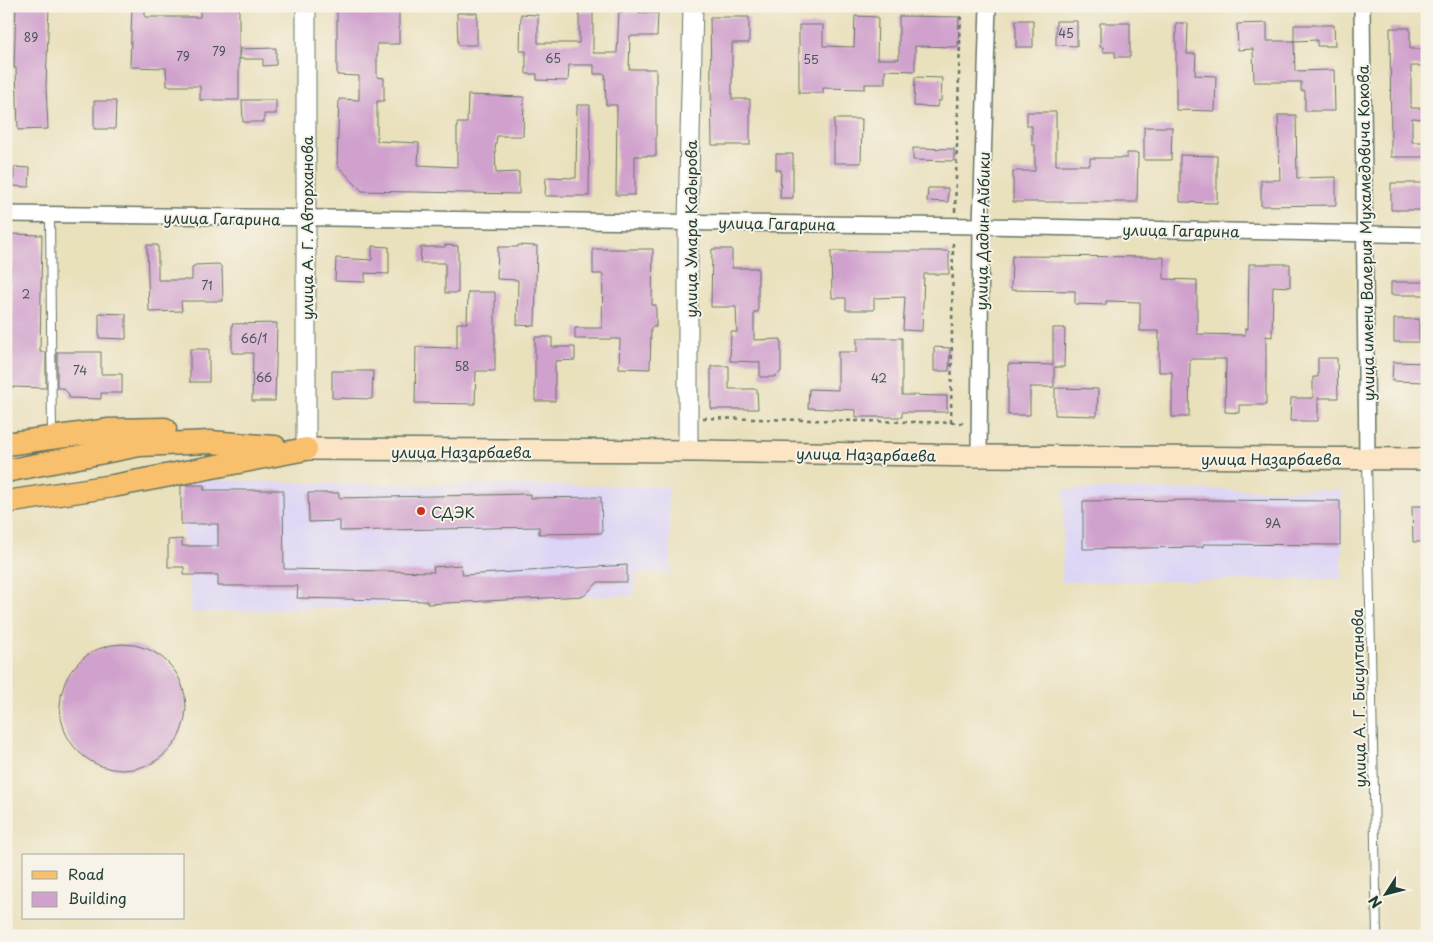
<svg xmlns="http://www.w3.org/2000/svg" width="1433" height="942" viewBox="0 0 1433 942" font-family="'Playpen Sans',sans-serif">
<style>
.built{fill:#ddd5f6}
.building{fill:#d0a1cd}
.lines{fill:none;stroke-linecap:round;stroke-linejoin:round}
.service-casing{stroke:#667664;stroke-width:10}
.minor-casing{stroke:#667664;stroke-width:18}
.tertiary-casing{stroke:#667664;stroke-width:21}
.secondary-casing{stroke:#667664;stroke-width:24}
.primary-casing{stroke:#667664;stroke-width:25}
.path{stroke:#667664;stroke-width:2.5;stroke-dasharray:4 4;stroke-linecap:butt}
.service{stroke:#fff;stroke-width:8}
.minor{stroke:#fff;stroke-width:15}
.tertiary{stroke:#fff;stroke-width:19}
.secondary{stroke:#fce5c4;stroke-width:21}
.primary{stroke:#f8bf6c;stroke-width:22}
.poi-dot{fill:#c8321e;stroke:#f7f3e8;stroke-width:2}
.labels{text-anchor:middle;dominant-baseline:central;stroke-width:4;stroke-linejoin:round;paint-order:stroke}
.number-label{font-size:12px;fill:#4b565a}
.street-label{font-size:15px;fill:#1f3d34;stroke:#f7f3e8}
.poi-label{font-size:15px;fill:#1f3d34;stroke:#f7f3e8;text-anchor:start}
</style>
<rect width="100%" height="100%" fill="#f7f3e8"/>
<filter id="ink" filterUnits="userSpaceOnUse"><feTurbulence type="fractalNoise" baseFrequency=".02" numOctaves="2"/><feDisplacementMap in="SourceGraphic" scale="10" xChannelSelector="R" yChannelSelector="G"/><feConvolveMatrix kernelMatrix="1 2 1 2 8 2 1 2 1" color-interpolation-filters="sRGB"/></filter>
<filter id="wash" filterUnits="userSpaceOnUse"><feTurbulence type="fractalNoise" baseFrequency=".0096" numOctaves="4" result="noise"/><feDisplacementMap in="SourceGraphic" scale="20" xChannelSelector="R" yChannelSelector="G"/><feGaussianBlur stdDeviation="1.12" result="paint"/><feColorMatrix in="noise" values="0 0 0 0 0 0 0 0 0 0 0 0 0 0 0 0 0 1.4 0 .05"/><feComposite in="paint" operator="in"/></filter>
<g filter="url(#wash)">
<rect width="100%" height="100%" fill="#e9e0bc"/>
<path class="built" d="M178,479L342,484L668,486L671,573H636L634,595L192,613Z
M1064,489L1342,490V579L1062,582Z"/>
<g id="blocks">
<path class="building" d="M16,6H49L46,86L48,129L18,130L16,68H14Z
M132,6H145V17H200V6H239V100H200V86H167L166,68L130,67Z
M337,6L399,9V44H377V77L384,78V101H377V141L419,143L418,165L457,167V123H467L468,95L524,97L523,136H497L495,148L496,173L519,172V194L362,191L337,165L339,99L359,100V76L337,75Z
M579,12H593V53H617L619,12L658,13L657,36H630L629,69H656V156H635V195H616L617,105H606L605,74H594V65H569L568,81L537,80V74H526V51H520L521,14L538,15V43H579Z
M457,13H477V45H458Z
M855,16L878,17L877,59H899V16L959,17L958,47L915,46V71L885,70V84H865V89L823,88V93H799V25H823V46L854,47Z
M710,17H749V43H732V99H750V145H712Z
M1016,20H1033V47H1016Z
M1056,21H1077V46L1056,45Z
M1100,23H1130V57H1115V52H1103V47H1100Z
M1176,23H1188L1187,54H1196L1195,75L1216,76L1215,111L1176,110Z
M1267,23V41H1294L1295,71L1334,70L1335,111H1305V91H1301V82H1254L1253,49L1238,50L1237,24Z
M1294,25H1334L1335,46H1317V40L1294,41Z
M1390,28H1410V49H1427V66H1411V108H1427V119L1412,118V142H1427V157H1391Z
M276,48V65L263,66V59H240V49Z
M915,77L942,78L941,101H938L937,107L914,106Z
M242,100H276V114H264V122H243Z
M94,101H116L115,129H94Z
M577,105H590L589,196H545L546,177L576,178Z
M1027,112H1056V165H1090V158H1127V153H1138L1137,202H1013V171H1035V145H1032V126H1027Z
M1278,115H1296L1297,178L1336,177V205L1261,206V180H1280Z
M834,119H862L861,163H834Z
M1144,127H1172L1171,160H1144Z
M913,148L954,149V161L913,160Z
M776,154H793V198H780L781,170H776Z
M1180,155L1217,156V203L1180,202Z
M14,167L30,168L29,187L13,186Z
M1391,183H1427V210H1391Z
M928,188H948V202L927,201Z
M11,234L42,235L40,352H46V388L9,387Z
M147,245H158V280H192V268L195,265L219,264L222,268L223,301H181L182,311L149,312Z
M445,245L458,246V293H445V263H420L421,247H445Z
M518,245L537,246L535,326L517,325L518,280L497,279L498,247H518Z
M372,246L389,247V274L365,273V282L335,281L336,258L372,260Z
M593,249H653L652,305H656V327H651L650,369L619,368L620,339H575V328H602L603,274H593Z
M712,249H732V268H758V312H754V340L781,339V372L774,377H760V362L730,361L731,332H737L736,307H711Z
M831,251H949V274H924L922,331L903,330L905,297L874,298V310H846V298H832Z
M1012,256L1164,257V279L1197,280V334L1245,335V328L1248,329L1249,264H1290V287L1273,286L1272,337L1266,336V405H1239V413L1225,412L1226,359H1190L1189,417H1172V372H1159V331H1140V302L1106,301V305L1075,304V291L1011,290Z
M1391,282H1427V295H1391Z
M468,292H495V371H476L475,404L415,403L416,347L457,348V323H467Z
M99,313L126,314V339L99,338Z
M1394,319H1419V342H1394Z
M277,323L275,401H252L253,353H232V324Z
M1053,328H1065L1064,367H1054V387H1030V415H1008V364L1053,365Z
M535,337H552V347H575V360L555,361V401H535Z
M857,338H902V395L947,396V412H902V417H856V410L808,408L809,389L838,390V352H857Z
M934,347L950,348L949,371H934Z
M190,349H209V382H190Z
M57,352H101V374H122V393H101V399L69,398V394L63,388H57Z
M1318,358H1337L1338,398H1318V421H1290L1291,398H1313V377H1318Z
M1393,362L1427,363V382L1392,381Z
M711,366H729V389H757L758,409H711Z
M332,371H373L372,399L332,398Z
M1055,388L1098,389L1097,416L1055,415Z
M188,485H204V490H283L284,569L434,572L433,567L461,565L463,575L627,565V582H598L584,596L427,604V601L297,598L298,586H218V575H184V567H168V540L182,539V546H218V524H181V486Z
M308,493H339V498L530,494V498L601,497L602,533L539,534V527L340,531V521L309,522Z
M1202,500L1340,501V545L1203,544V547L1083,549V501Z
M1412,506H1427V542H1413Z
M60 707a63 63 0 1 1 126 0a63 63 0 1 1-126 0Z"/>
</g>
</g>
<g filter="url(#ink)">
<use href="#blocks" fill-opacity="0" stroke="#667664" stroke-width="1"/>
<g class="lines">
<g class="service-casing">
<path id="service" d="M50,215L52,435
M1367,461L1377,936"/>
</g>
<g class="minor-casing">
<path id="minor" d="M1362,6L1367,459
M6,214L981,226L1427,235
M979,456L981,226L988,6"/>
</g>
<g class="tertiary-casing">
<path id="tertiary" d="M306,6V449
M688,451V222L693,6"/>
</g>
<g class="secondary-casing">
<path id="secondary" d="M306,449L699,451L979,456L1427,459"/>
</g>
<g class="primary-casing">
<path id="primary" d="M6,444L109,430L165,429
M6,471L140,445L210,442L275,447
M6,502L113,486L306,449"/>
</g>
<path class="path" d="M955,212L961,6
M703,418L965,423
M951,423L953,240"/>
<use href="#service" class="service"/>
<use href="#minor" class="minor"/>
<use href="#tertiary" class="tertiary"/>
<use href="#secondary" class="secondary"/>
<use href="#primary" class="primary"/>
</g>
</g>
<circle class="poi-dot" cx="421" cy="511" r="5"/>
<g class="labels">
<g class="number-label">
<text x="1066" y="33">45</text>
<text x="31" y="37">89</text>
<text x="219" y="51">79</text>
<text x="183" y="56">79</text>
<text x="553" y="58">65</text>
<text x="811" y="59">55</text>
<text x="207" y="285">71</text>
<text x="26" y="294">2</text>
<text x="254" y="338">66/1</text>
<text x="462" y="366">58</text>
<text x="80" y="370">74</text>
<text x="264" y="377">66</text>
<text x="879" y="378">42</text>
<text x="1273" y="523">9А</text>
</g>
<g class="street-label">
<text transform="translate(222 218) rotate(1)">улица Гагарина</text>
<text transform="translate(777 223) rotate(1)">улица Гагарина</text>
<text transform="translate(306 228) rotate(-90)">улица А. Г. Авторханова</text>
<text transform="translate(690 229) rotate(-90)">улица Умара Кадырова</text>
<text transform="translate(1181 230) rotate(1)">улица Гагарина</text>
<text transform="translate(982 231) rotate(-89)">улица Дадин-Айбики</text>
<text transform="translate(1365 233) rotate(-91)">улица имени Валерия Мухамедовича Кокова</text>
<text x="461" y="451">улица Назарбаева</text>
<text transform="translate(866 454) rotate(1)">улица Назарбаева</text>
<text x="1271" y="458">улица Назарбаева</text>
<text transform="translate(1358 698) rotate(-91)">улица А. Г. Бисултанова</text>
</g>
<g class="poi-label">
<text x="431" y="511">СДЭК</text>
</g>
</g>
<rect width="1433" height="942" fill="none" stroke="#f7f3e8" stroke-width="25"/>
<rect x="22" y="854" width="162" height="65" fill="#f7f3e8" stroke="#a1aaa0"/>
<rect x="32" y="871" width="25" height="8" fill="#f8bf6c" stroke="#a1aaa0"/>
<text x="68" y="880" font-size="15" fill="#1f3d34">Road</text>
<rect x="32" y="892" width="25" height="15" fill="#d0a1cd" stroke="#a1aaa0"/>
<text x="68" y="904" font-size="15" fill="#1f3d34">Building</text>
<g transform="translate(1386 894) rotate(234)" stroke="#f7f3e8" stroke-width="4" paint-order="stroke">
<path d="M0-4L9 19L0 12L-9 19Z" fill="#1f3d34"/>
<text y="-8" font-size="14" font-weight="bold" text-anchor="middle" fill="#1f3d34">N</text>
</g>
</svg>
